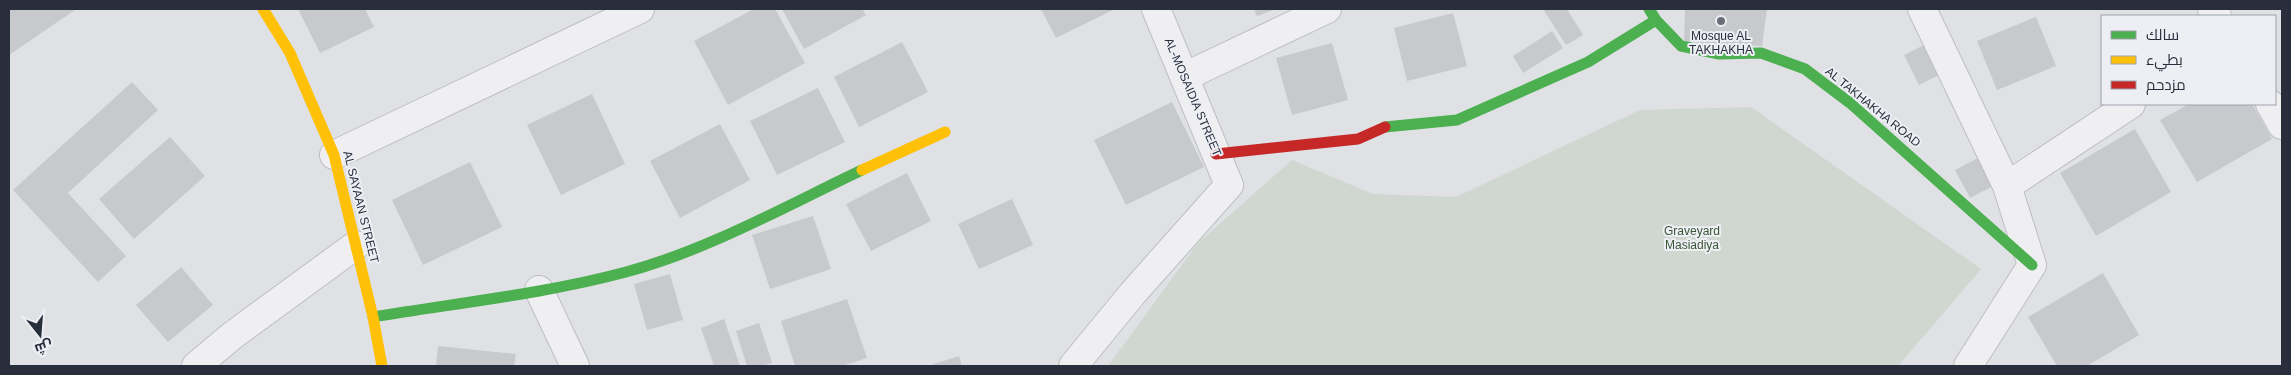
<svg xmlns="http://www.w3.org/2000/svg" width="2291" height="375" viewBox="0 0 2291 375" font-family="Helvetica,Cairo,sans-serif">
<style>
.green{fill:#d0d7d0}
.building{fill:#c7c9cc}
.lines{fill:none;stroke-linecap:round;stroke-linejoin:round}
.street-casing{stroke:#bdbfc2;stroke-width:30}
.street{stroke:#efeff1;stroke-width:28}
.fast{stroke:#4caf50;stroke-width:11}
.slow{stroke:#ffc107;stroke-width:11}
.jam{stroke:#c62828;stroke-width:11}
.poi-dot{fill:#686d76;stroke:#edeff4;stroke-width:2}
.labels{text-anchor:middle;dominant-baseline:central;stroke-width:4;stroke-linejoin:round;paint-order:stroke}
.poi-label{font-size:12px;fill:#282e3b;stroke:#edeff4}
.street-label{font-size:12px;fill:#282e3b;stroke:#edeff4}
.park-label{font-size:12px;fill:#3b5637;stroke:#edeff4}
</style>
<rect width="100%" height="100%" fill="#dfe1e4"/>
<path class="green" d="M1751,107L1981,269L1898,366H1108L1198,243L1292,160L1373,194L1456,197L1640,110Z"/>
<path class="building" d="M9,9H74L75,10L9,55Z
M298,9H365L374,27L320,53Z
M754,9H775L805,63L728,105L694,41Z
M782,9H862L866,15L804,49Z
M1041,9H1115L1056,38Z
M1254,9H1276L1257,16Z
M1543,9H1567L1583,35L1566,45Z
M1685,9H1767L1762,46L1684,42Z
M1453,13L1467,66L1407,81L1394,28Z
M2036,17L2056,66L1997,90L1977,41Z
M1552,31L1563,48L1523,73L1513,56Z
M902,42L928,92L859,127L834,77Z
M1332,43L1348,100L1292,115L1276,58Z
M1924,45L1939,75L1919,85L1904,55Z
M132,82L158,110L68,193L126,256L98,282L13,190Z
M818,88L845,142L777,175L750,121Z
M592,94L625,164L561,195L527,125Z
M1172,102L1204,167L1126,205L1094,140Z
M2189,104H2252L2272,139L2197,182L2160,120Z
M720,124L750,180L680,218L650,161Z
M2135,129L2171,192L2096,236L2060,173Z
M170,137L205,176L134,239L99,199Z
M1982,156L1997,184L1970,198L1955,170Z
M470,162L502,227L423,265L392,200Z
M907,173L931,221L871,251L846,204Z
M1012,199L1033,245L979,269L958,224Z
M813,216L831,269L770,289L752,235Z
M181,267L213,305L168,342L136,305Z
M2103,273L2139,335L2087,366H2057L2028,317Z
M670,274L683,320L647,330L634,284Z
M847,299L867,358L842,366H795L781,321Z
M724,319L740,366H714L701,328Z
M759,323L772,363L761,366H747L736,331Z
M438,346L516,354L514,366H436Z
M959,356L962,366H928Z"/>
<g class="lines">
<g class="street-casing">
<path id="street" d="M1922,9L2007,186L2032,265L1968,366
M2212,9L2217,16
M1184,77L1327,9
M2270,104L2282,125
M334,155L640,9
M2007,186L2131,104
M539,290L575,366
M196,366L233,335L356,245
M1073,366L1133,293L1229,185L1156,9"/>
</g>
<use href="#street" class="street"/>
<path class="fast" d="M1649,9L1656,20L1681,46L1719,54L1761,53L1805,69L1850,103L2032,265
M1385,127L1457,120L1588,62L1656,20
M373,317C457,303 544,294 626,272C708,250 786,206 862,170"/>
<path class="slow" d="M263,9L290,53L334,155L373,317L382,366
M862,170L945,132"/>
<path class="jam" d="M1216,154L1358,139L1385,127"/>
</g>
<circle class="poi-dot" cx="1721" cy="21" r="5"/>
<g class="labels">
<g class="poi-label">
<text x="1721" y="36">Mosque AL<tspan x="1721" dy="14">TAKHAKHA</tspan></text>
</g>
<g class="street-label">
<text transform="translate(1193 97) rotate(67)">AL-MOSAIDIA STREET</text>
<text transform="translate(1873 107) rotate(39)">AL TAKHAKHA ROAD</text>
<text transform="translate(361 207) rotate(76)">AL SAYAAN STREET</text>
</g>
<g class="park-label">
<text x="1692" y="231">Graveyard<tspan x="1692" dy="14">Masiadiya</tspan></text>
</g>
</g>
<rect width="2291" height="375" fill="none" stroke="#282e3b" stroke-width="20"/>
<rect x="2101" y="15" width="175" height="90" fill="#edeff4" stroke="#9ea2aa"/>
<rect x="2111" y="31" width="25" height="8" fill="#4caf50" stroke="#9ea2aa"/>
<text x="2146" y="40" font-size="15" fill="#282e3b">سالك</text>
<rect x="2111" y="56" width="25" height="8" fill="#ffc107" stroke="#9ea2aa"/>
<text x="2146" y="65" font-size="15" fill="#282e3b">بطيء</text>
<rect x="2111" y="81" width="25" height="8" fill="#c62828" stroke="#9ea2aa"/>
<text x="2146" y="90" font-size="15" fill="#282e3b">مزدحم</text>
<g transform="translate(40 335) rotate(163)" stroke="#edeff4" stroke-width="4" paint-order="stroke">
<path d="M0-4L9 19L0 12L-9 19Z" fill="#282e3b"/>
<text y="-8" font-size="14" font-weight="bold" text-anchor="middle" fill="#282e3b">ش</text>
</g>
</svg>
